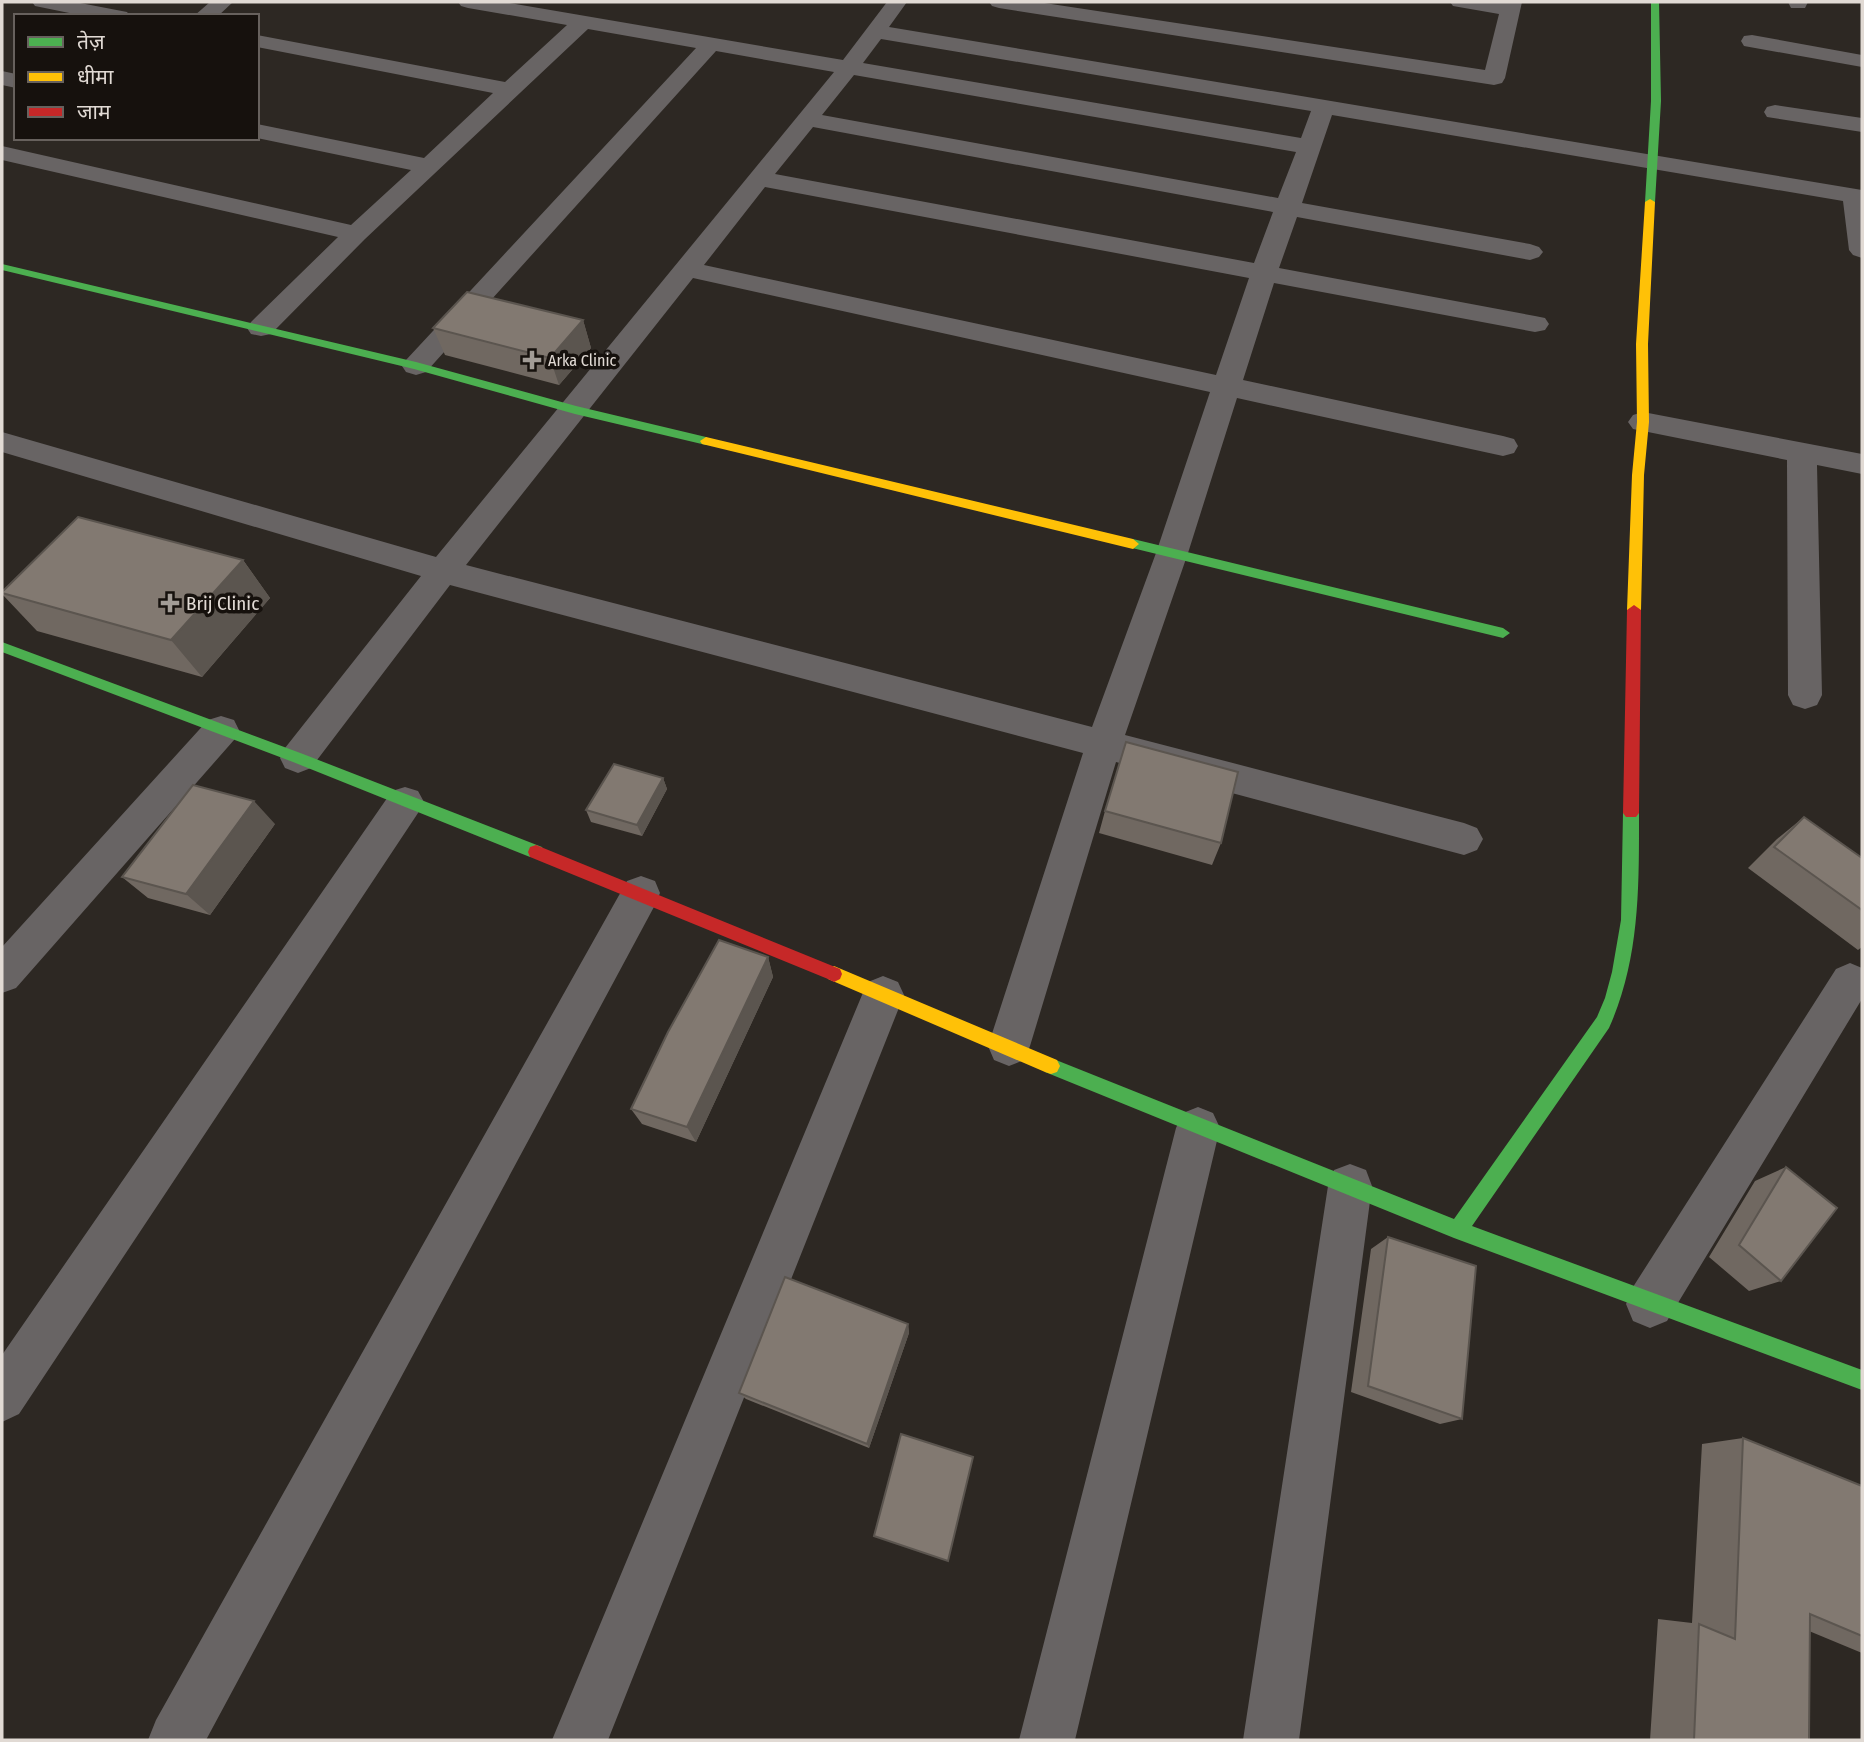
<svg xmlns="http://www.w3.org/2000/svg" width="1864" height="1742" viewBox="0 0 1864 1742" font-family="'Fira Sans Condensed','Noto Sans Devanagari',sans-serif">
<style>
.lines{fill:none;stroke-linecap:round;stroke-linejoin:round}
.street{fill:#686464;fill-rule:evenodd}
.fast{fill:#4caf50;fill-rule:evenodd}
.slow{fill:#ffc107;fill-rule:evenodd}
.jam{fill:#c62828;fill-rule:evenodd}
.wall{fill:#706861}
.shaded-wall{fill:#5b554f}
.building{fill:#827971;stroke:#5b554f;stroke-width:2}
.poi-dot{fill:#a29c96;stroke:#16110d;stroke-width:2.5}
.labels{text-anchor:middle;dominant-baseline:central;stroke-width:7;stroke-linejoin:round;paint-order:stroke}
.far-poi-label{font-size:16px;fill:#e1dad4;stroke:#16110d;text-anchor:start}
.poi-label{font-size:19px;fill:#e1dad4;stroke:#16110d;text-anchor:start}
</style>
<rect width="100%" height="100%" fill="#2d2823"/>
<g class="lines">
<path class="street" d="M32,2H75L127,12L130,16H84L35,6Z
M210,2H233L218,16H194Z
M458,2H503L843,60L887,2H907L889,27L1862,190V258L1853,255L1849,250L1843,201L1332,115L1302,203L1530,244L1539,247L1543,252L1539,257L1530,260L1297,217L1279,268L1535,316L1545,318L1549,324L1545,330L1535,332L1274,283L1243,380L1503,436L1514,439L1518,446L1514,453L1503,456L1237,398L1188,553L1125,735L1464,823L1477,828L1483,839L1477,850L1464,855L1116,762L1030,1046L1024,1060L1009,1066L994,1060L988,1046L1083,753L450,585L311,768L298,773L285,768L280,758L285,748L421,576L2,452V432L436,557L834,72L716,51L426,372L416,375L406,372L402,366L406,360L696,48L588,29L365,239L271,334L261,336L251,334L247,328L251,322L338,237L2,160V146L351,225L411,170L257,138V124L424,158L493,93L257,47V35L505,82L567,25L468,8L461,6ZM881,39L1311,111L1301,138L863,63ZM854,75L1296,152L1278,198L822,115ZM813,127L1273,212L1254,263L775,174ZM765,187L1249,278L1216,375L704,265ZM693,278L1210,392L1156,553L1092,727L466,565Z
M989,2H1038L1485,70L1499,14L1453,6L1450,2H1522L1505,78L1502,83L1494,85L999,8L992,6Z
M1788,2H1808L1805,8H1791Z
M1752,35L1862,55V67L1744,46L1741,41L1744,36Z
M2,71L16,74V88L2,85Z
M1775,105L1862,118V132L1767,117L1764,112L1767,107Z
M1643,412L1862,454V474L1817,465L1822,695L1817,705L1805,709L1793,705L1788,695L1787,460L1633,429L1628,422L1633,415Z
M221,716L234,720L239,730L234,740L16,988L2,993V947L208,720Z
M405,787L418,791L424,802L418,813L19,1414L2,1422V1355L392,791Z
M641,876L655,881L660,893L655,905L206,1740H148L156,1720L627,881Z
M1850,963L1862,968V999L1667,1321L1650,1328L1633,1321L1626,1304L1633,1287L1836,969Z
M883,976L898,982L904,995L608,1740H552L862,995L868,982Z
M1198,1107L1213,1113L1220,1128L1075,1740H1019L1176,1128L1183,1113Z
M1350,1164L1366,1170L1372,1186L1299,1740H1243L1328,1186L1334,1170Z"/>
<path class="fast" d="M1651,2H1659L1661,101L1655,202L1650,205L1645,202L1651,101Z
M2,264L416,362L576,406L706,437L712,441L706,445L575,414L414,369L2,270Z
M1133,539L1503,628L1510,633L1503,638L1128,547V541Z
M2,642L303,754L542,847L544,852L542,857H530L293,762L2,652Z
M1631,807L1636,809L1639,813C1639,887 1640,959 1609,1028L1472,1226L1862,1370V1390L1454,1238L1045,1072L1042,1066L1045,1060L1051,1058L1454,1219L1597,1017L1605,998L1612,972L1621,920L1623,813L1626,809Z"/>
<path class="slow" d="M1650,199L1655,202L1648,344L1649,422L1644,475L1641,610L1634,615L1627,610L1632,475L1637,422L1636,344L1645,202Z
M706,437L1133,539L1139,544L1133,549L702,444L700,441Z
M834,966L1057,1060L1060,1066L1057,1072L1051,1074L1045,1072L828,979L826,974L828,969Z"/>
<path class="jam" d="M1634,605L1641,610L1639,813L1636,817H1626L1623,813L1627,610Z
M536,845L840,969L842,974L840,979L834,982L828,979L530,857L528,852L530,847Z"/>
</g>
<path class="wall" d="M583,320L591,348L559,385L445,355L433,328Z
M243,560L270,598L202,677L37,631L2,594V592Z
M663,778L667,789L642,836L591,822L586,810Z
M1105,811L1221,843L1212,865L1099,833Z
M1804,817L1862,858V947L1858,950L1748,868L1777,839Z
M275,824L210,915L148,898L122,877Z
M768,957L773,977L696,1142L642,1124L631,1109Z
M1786,1167L1781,1281L1749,1291L1709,1257L1755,1181Z
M1388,1237L1462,1419L1440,1424L1351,1392L1371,1249Z
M908,1324L909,1333L869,1448L746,1399L739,1393Z
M1743,1438L1862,1486V1653L1809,1631V1740H1650L1658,1619L1692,1623L1702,1444Z"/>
<path class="shaded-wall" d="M583,320L591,348L559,385L550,358Z
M243,560L270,598L202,677L171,640Z
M663,778L667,789L642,836L637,825Z
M254,801L275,824L210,915L186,894Z
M768,957L773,977L696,1142L687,1127Z
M908,1324L909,1333L869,1448L867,1444Z"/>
<path class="building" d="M467,292L583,320L550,358L433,328Z
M78,517L243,560L171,640L2,593V592Z
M1126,742L1238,772L1221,843L1105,811Z
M614,764L663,778L637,825L586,810Z
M193,785L254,801L186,894L122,877Z
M1804,817L1862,858V910L1774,847Z
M719,940L768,957L687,1127L631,1109L668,1032Z
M1786,1167L1837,1208L1781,1281L1739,1245Z
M1388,1237L1476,1266L1462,1419L1368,1386Z
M785,1277L908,1324L867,1444L739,1393Z
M901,1434L973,1457L948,1561L874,1536Z
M1743,1438L1862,1486V1636L1810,1614L1809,1740H1694L1699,1624L1735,1639Z"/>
<g class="poi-dot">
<path d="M528.5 349.5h7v7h7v7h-7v7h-7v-7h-7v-7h7z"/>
<path d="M166.5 592.5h7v7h7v7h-7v7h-7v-7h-7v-7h7z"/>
</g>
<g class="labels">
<g class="far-poi-label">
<text x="548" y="360">Arka Clinic</text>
</g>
<g class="poi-label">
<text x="186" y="603">Brij Clinic</text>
</g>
</g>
<rect width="1864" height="1742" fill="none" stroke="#e1dad4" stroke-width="7"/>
<rect x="14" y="14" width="245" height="126" fill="#16110d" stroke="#67615d" stroke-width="2"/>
<rect x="28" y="37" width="35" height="10" fill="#4caf50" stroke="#67615d" stroke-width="2"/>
<text x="77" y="49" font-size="21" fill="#e1dad4">तेज़</text>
<rect x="28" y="72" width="35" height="10" fill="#ffc107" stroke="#67615d" stroke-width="2"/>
<text x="77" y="84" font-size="21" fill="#e1dad4">धीमा</text>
<rect x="28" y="107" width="35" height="10" fill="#c62828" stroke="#67615d" stroke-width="2"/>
<text x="77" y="119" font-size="21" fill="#e1dad4">जाम</text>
</svg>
